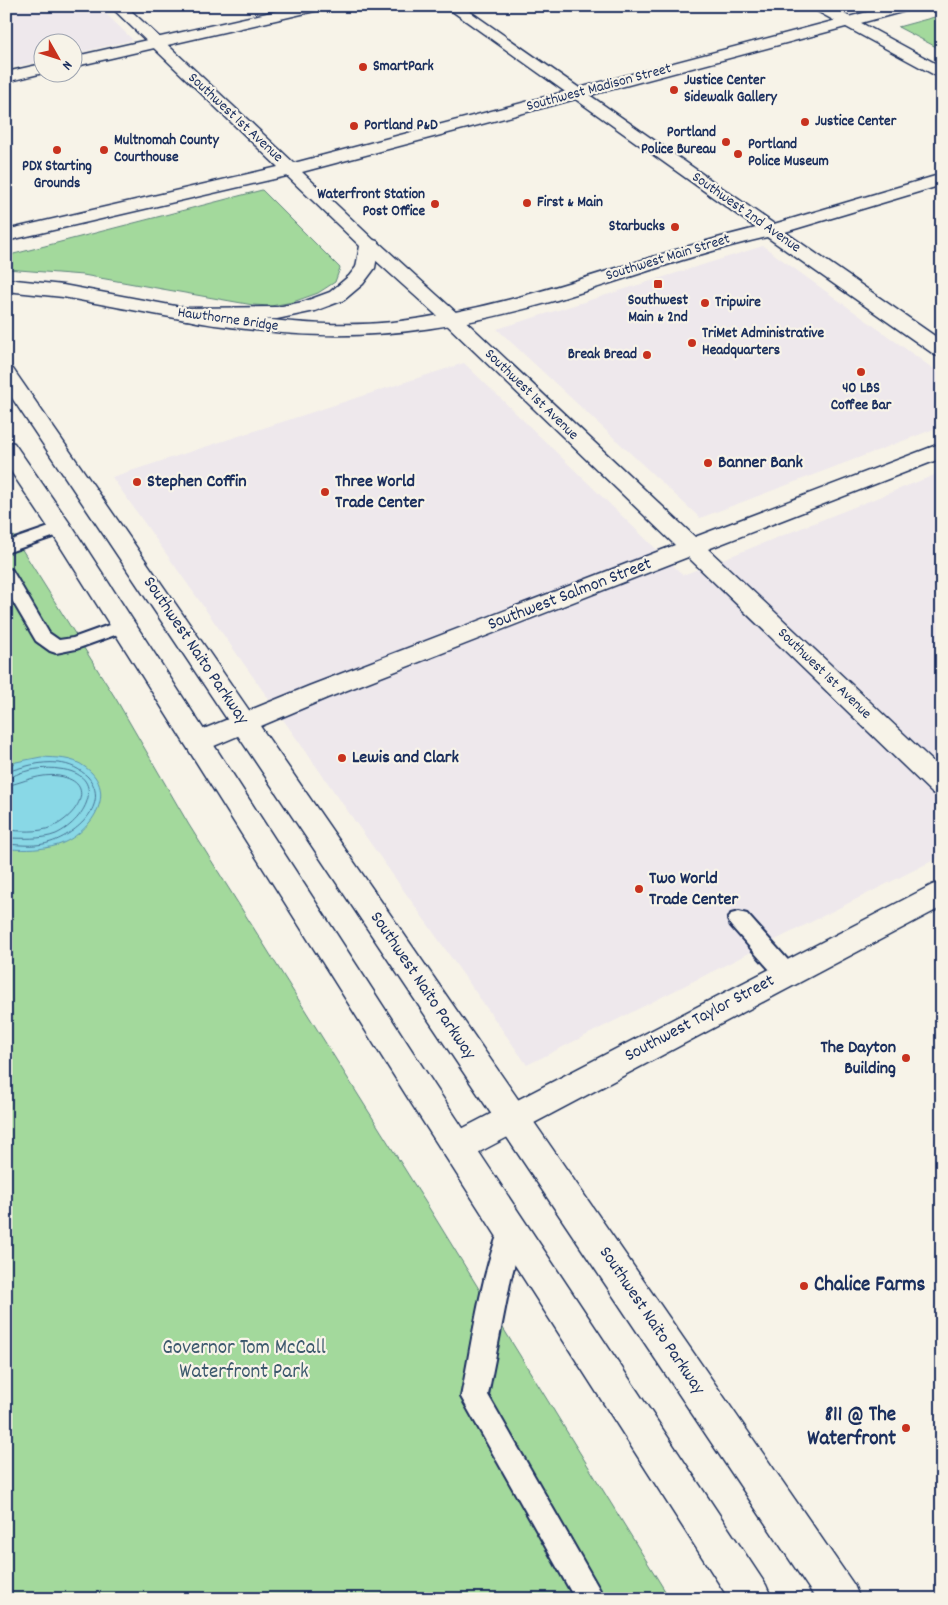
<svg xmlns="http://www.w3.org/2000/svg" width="948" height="1605" viewBox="0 0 948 1605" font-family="Dekko,sans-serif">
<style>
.built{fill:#eee8ec}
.green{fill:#a3d99c;stroke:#5f847d}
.water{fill:#89d8e6;stroke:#5d94b0}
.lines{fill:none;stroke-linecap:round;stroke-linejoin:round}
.shore{stroke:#477394;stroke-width:1}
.service-casing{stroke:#1b2f5e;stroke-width:4}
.tertiary-casing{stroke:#1b2f5e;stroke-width:3}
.secondary-casing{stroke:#1b2f5e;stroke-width:3}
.primary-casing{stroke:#1b2f5e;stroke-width:3}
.service{fill:#f7f3e8;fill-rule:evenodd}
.tertiary{fill:#f7f3e8;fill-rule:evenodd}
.secondary{fill:#f7f3e8;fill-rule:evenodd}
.primary{fill:#f7f3e8;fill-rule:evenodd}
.poi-dot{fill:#c8321e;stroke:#f7f3e8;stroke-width:2}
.labels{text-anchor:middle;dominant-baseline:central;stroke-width:4.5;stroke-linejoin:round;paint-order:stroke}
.far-poi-label{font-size:15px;font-weight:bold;fill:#1b2f5e;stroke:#f7f3e8;text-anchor:start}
.far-street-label{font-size:15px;fill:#1b2f5e;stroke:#f7f3e8}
.poi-label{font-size:18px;font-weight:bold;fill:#1b2f5e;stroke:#f7f3e8;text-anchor:start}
.street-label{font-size:18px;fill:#1b2f5e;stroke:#f7f3e8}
.near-poi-label{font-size:21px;font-weight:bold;fill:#1b2f5e;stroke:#f7f3e8;text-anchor:start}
.near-park-label{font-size:21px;fill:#3d5a6e;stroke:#f7f3e8}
</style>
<rect width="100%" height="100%" fill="#f7f3e8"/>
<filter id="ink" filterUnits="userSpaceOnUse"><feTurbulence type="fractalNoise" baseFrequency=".02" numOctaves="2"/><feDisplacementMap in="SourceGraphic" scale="10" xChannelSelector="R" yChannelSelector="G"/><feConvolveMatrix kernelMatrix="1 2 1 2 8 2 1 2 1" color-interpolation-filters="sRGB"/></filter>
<g filter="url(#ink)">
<path class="built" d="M6,6H98L133,40L73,54L72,42H42V61L6,69Z
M763,246L942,375V426L700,518L497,329Z
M464,363L683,575L942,472V856L527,1065L112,477Z"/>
<path class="green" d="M942,15V50L898,27Z
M262,190L340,268L335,282L318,293L293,302L271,306L253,305L83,275L6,269V256Z
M6,524L116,699L189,825L426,1203L670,1599H6Z"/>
<path class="water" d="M41,757C56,758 72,757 85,767C120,792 90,834 58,845C41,850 26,850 9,849L6,848V768L16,762Z"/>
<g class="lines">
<path class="shore" d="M6,772C24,767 39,761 58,763C70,764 80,769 88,777C111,804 76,834 51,842C37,847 21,845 6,844
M6,778C12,777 15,775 20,773C32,769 47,767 59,769C108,774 88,819 56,834C41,840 22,838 6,838
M6,786C24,782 40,773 59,776C99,783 76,817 52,827C38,833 21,831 6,830"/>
<g class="service-casing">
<path id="service" d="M61,523L67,524L69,528L67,532L6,553V542Z
M6,568L12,570L49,633L59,640L73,638L123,620L129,622L132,626L129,630L76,649L56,653L50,651L36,641L6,590Z
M739,912L747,914L795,968L798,974L795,980L787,983L779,980L731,926L728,920L731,914Z
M512,1217L521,1221L524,1229L511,1278L488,1395L605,1599H575L461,1397C472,1343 481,1271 503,1221Z"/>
</g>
<g class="tertiary-casing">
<path id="tertiary" d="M370,239L377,241L458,314L695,537L942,443V458L708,549L942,770V796L932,793L688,557L327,698L207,749L198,752L189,749L185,742L189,735L309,686L675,545L444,322L363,249L361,245L363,241Z
M942,882V907L470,1157L458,1162L446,1157L442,1147L446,1137L932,885Z"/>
</g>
<g class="secondary-casing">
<path id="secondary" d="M298,6H326L324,9L319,10L72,67V57Z
M445,6H462L774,224L942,174V185L785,232L942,341V357L935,355L767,237C696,253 627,279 557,300C449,331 359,344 246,329C224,326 201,324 179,318L176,314L179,310L186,308C254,319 324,329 393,322C519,308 634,257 756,228Z
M811,6H830L942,67V79L813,9Z
M42,64V72H47L6,82V72Z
M6,441L14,443L73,528L435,1086L766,1585L772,1599H729L413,1106L50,530L6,464Z"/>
</g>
<g class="primary-casing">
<path id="primary" d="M110,6H126L294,163L890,6H915L913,9L302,172L379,245L375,268L363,284L344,300L315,311L277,319L186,320L63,297L6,291V279L63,285L186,308L277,307L303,302L330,292L349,276L356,267L360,246L287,176L6,241V230L278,167Z
M6,367L13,369L854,1585L860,1599H816L6,389Z"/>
</g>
<use href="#service" class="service"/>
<use href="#tertiary" class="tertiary"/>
<use href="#secondary" class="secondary"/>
<use href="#primary" class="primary"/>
</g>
</g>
<g class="poi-dot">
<circle cx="363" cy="67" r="5"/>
<circle cx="674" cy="90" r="5"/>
<circle cx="805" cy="122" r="5"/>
<circle cx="354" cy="126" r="5"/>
<circle cx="726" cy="142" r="5"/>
<circle cx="57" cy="150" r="5"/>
<circle cx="104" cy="150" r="5"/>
<circle cx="738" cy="154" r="5"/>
<circle cx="527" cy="203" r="5"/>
<circle cx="435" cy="204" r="5"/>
<circle cx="675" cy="227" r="5"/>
<rect x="653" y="279" width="10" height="10" rx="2.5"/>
<circle cx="705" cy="303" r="5"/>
<circle cx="692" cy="343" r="5"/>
<circle cx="647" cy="355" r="5"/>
<circle cx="861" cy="372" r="5"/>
<circle cx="708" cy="463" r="5"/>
<circle cx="137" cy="482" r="5"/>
<circle cx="325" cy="492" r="5"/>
<circle cx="342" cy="758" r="5"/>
<circle cx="639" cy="889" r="5"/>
<circle cx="906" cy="1058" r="5"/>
<circle cx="804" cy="1286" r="5"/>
<circle cx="906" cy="1428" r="5"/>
</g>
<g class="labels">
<g class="far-poi-label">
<text x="373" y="67">SmartPark</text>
<text x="684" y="81">Justice Center<tspan x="684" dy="17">Sidewalk Gallery</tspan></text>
<text x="815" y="122">Justice Center</text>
<text x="364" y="126">Portland P&amp;D</text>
<text x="716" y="133" text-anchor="end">Portland<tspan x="716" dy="17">Police Bureau</tspan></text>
<text x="114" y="141">Multnomah County<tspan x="114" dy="17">Courthouse</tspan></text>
<text x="748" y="145">Portland<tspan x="748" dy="17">Police Museum</tspan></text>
<text x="57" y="167" text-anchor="middle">PDX Starting<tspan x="57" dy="17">Grounds</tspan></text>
<text x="425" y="195" text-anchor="end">Waterfront Station<tspan x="425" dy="17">Post Office</tspan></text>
<text x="537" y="203">First &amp; Main</text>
<text x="665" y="227" text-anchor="end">Starbucks</text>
<text x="658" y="301" text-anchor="middle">Southwest<tspan x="658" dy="17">Main &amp; 2nd</tspan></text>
<text x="715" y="303">Tripwire</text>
<text x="702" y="334">TriMet Administrative<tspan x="702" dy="17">Headquarters</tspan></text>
<text x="637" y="355" text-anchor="end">Break Bread</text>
<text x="861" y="389" text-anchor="middle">40 LBS<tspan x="861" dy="17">Coffee Bar</tspan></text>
</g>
<g class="far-street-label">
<text transform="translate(599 88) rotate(-15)">Southwest Madison Street</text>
<text transform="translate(235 118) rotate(43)">Southwest 1st Avenue</text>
<text transform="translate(746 213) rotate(35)">Southwest 2nd Avenue</text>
<text transform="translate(668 258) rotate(-17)">Southwest Main Street</text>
<text transform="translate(228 320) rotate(8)">Hawthorne Bridge</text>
<text transform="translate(531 395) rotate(44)">Southwest 1st Avenue</text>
<text transform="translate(824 674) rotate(44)">Southwest 1st Avenue</text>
</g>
<g class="poi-label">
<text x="718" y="463">Banner Bank</text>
<text x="147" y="482">Stephen Coffin</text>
<text x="335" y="482">Three World<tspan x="335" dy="21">Trade Center</tspan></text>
<text x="352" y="758">Lewis and Clark</text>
<text x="649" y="879">Two World<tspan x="649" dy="21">Trade Center</tspan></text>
<text x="896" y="1048" text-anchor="end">The Dayton<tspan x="896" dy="21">Building</tspan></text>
</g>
<g class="street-label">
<text transform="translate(570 595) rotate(-21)">Southwest Salmon Street</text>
<text transform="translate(195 651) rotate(56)">Southwest Naito Parkway</text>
<text transform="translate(422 986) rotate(56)">Southwest Naito Parkway</text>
<text transform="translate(700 1019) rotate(-28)">Southwest Taylor Street</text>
<text transform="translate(651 1321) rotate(56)">Southwest Naito Parkway</text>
</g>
<g class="near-poi-label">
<text x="814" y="1286">Chalice Farms</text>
<text x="896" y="1416" text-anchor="end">811 @ The<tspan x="896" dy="24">Waterfront</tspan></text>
</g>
<g class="near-park-label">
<text x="244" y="1349">Governor Tom McCall<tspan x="244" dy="24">Waterfront Park</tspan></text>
</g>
</g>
<rect width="948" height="1605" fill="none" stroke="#f7f3e8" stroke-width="25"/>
<rect x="12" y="12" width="923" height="1580" fill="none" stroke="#1b2f5e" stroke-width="2" filter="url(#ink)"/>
<g transform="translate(58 58) rotate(129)"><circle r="24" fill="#f7f3e8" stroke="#9fa5b1"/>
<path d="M0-4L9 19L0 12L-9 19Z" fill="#c8321e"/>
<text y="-8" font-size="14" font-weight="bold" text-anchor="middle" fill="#1b2f5e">N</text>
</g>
</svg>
